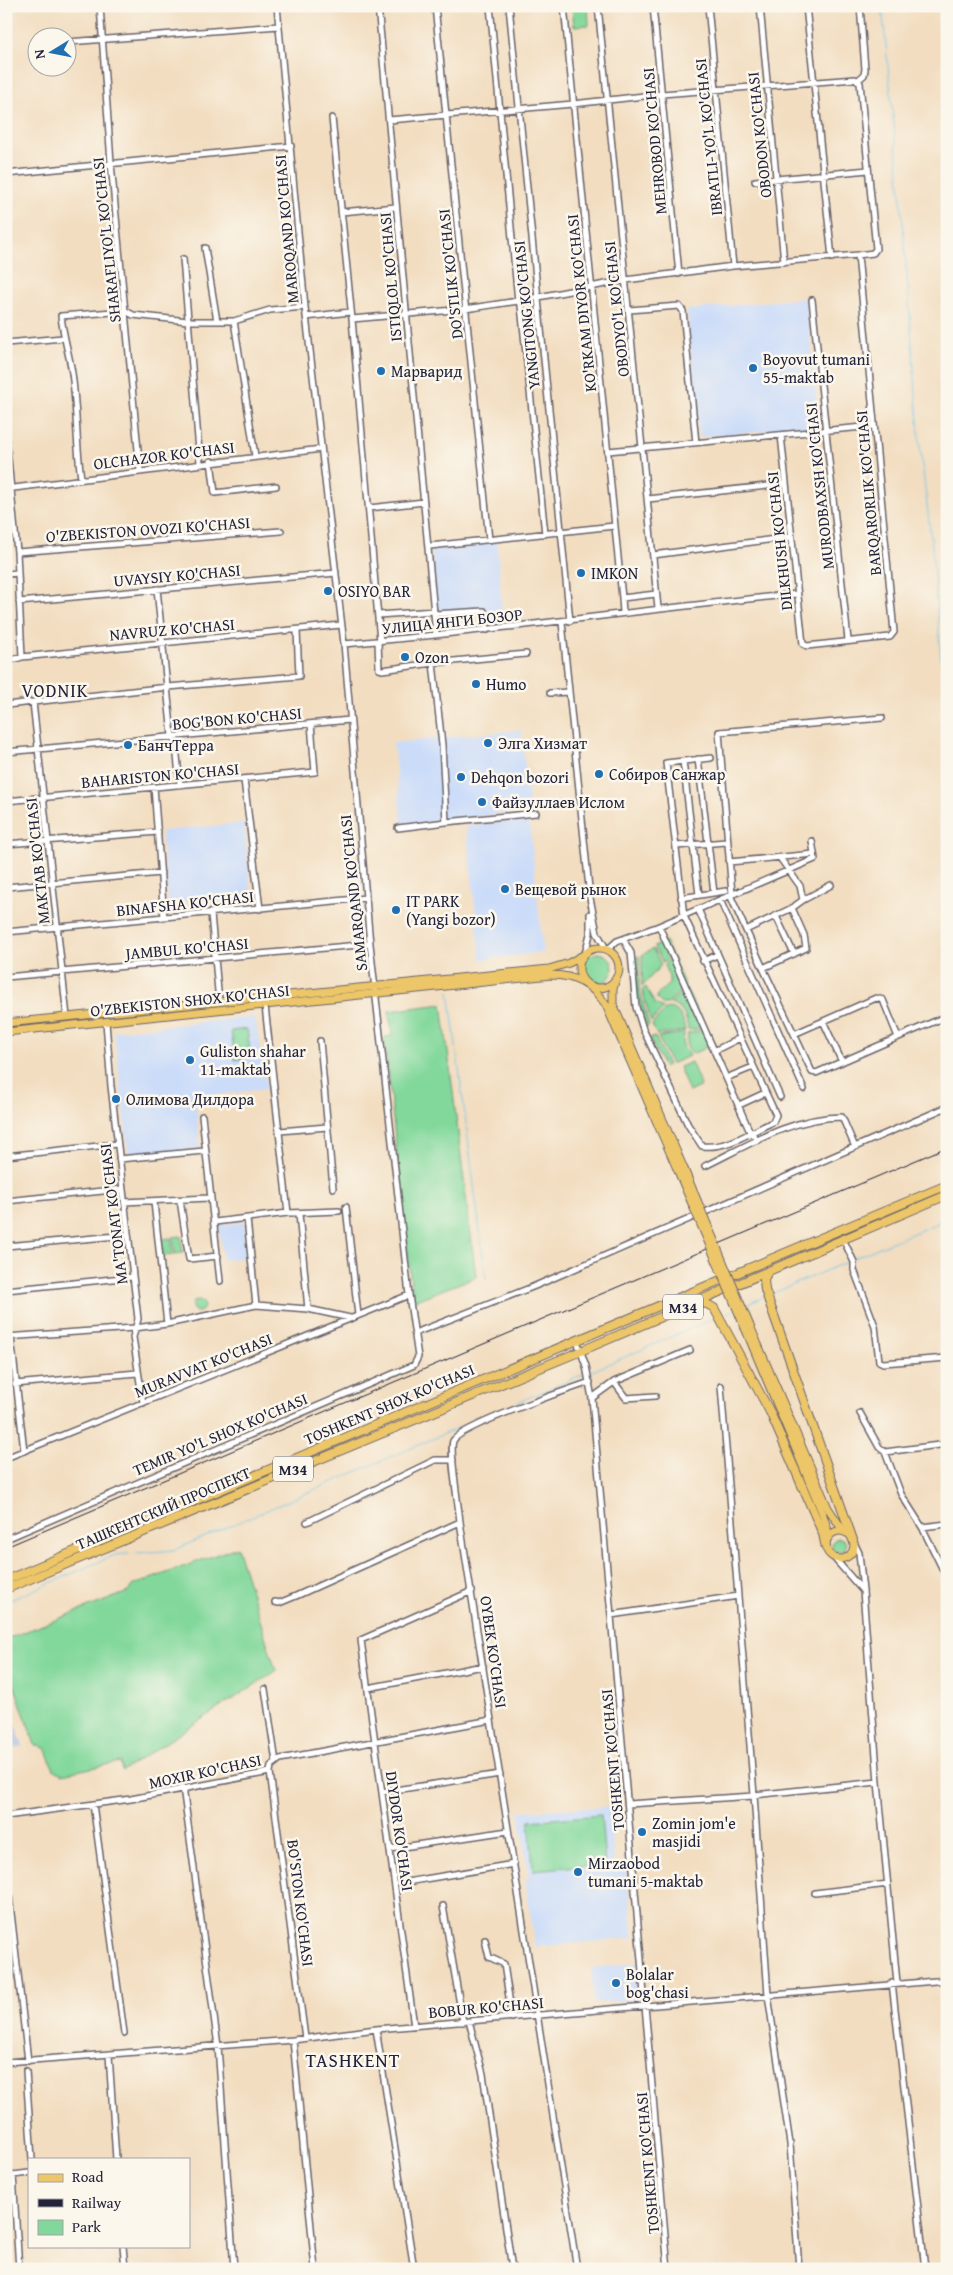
<svg xmlns="http://www.w3.org/2000/svg" width="953" height="2275" viewBox="0 0 953 2275" font-family="'Gentium Book Plus',serif">
<style>
.built{fill:#cbdcf9}
.industrial{fill:#b7c5de}
.green{fill:#82d89b;stroke:#527d6b}
.lines{fill:none;stroke-linecap:round;stroke-linejoin:round}
.stream{stroke:#69c2e7;stroke-width:1}
.minor-casing{stroke:#6b636a;stroke-width:8}
.major-casing{stroke:#6b636a;stroke-width:9}
.highway-casing{stroke:#6b636a;stroke-width:10}
.minor{stroke:#fff;stroke-width:5}
.major{stroke:#ecc669;stroke-width:7}
.highway{stroke:#ecc669;stroke-width:8}
.rail{stroke:#22223b;stroke-width:1}
.major-bridge-casing{stroke:#6b636a;stroke-width:9;stroke-linecap:butt}
.major-bridge{stroke:#ecc669;stroke-width:7}
.poi-dot{fill:#1f6fb2;stroke:#fbf7ec;stroke-width:2}
.labels{text-anchor:middle;dominant-baseline:central;stroke-width:5;stroke-linejoin:round;paint-order:stroke}
.shield{fill:#fbf7ec;stroke:#636270;stroke-width:1}
.shield-label{font-size:15px;font-weight:bold;fill:#22223b}
.street-label{font-size:16px;fill:#22223b;stroke:#fbf7ec}
.poi-label{font-size:16px;fill:#22223b;stroke:#fbf7ec;text-anchor:start}
.neighbourhood-label{font-size:18px;letter-spacing:1px;fill:#22223b;stroke:#fbf7ec}
.quarter-label{font-size:19px;letter-spacing:1px;fill:#22223b;stroke:#fbf7ec}
</style>
<rect width="100%" height="100%" fill="#fbf7ec"/>
<filter id="ink" filterUnits="userSpaceOnUse"><feTurbulence type="fractalNoise" baseFrequency=".02" numOctaves="2"/><feDisplacementMap in="SourceGraphic" scale="10" xChannelSelector="R" yChannelSelector="G"/><feConvolveMatrix kernelMatrix="1 2 1 2 8 2 1 2 1" color-interpolation-filters="sRGB"/></filter>
<filter id="wash" filterUnits="userSpaceOnUse"><feTurbulence type="fractalNoise" baseFrequency=".0096" numOctaves="4" result="noise"/><feDisplacementMap in="SourceGraphic" scale="20" xChannelSelector="R" yChannelSelector="G"/><feGaussianBlur stdDeviation="1.12" result="paint"/><feColorMatrix in="noise" values="0 0 0 0 0 0 0 0 0 0 0 0 0 0 0 0 0 1.4 0 .05"/><feComposite in="paint" operator="in"/></filter>
<g filter="url(#wash)">
<rect width="100%" height="100%" fill="#f2ddc0"/>
<path class="built" d="M806,298L819,426L699,437L687,310Z
M497,541L502,612L437,618L431,547Z
M521,730L530,811L402,825L393,743Z
M529,819L543,952L481,960L466,826Z
M244,823L251,895L168,903L161,831Z
M255,1017L267,1089L206,1096L205,1103L196,1104L200,1148L129,1156L114,1031Z
M8,1042L12,1098H6V1043Z
M244,1222L248,1257L223,1260L219,1225Z
M610,1807L614,1865H626L634,1938L535,1947L525,1879L529,1878L519,1811Z
M637,1963L640,1999L594,2003L591,1968Z"/>
<path class="industrial" d="M6,1698L23,1746L6,1751Z"/>
<path class="green" d="M572,6H588L589,25L574,26Z
M665,941L671,954L663,963L654,947Z
M653,949L661,965L642,987V955Z
M583 968a15 15 0 1 1 30 0a15 15 0 1 1-30 0Z
M639,956V989L649,1025L646,1028L637,993L635,958Z
M672,956L685,986L668,1004H662L657,999V995L669,984V977L664,965Z
M646,987L655,1004L664,1008L651,1022L642,990Z
M686,988L705,1028L688,1030C687,1018 683,1007 670,1004Z
M442,1004L476,1277L413,1301L384,1037L392,1036L389,1011Z
M667,1008C681,1009 683,1019 685,1031L657,1035L652,1025Z
M247,1029L251,1058L235,1060L231,1031Z
M706,1030L712,1045L692,1054L687,1047L688,1033Z
M684,1033L683,1046L689,1056L671,1064L658,1037Z
M655,1037L668,1065L664,1068L650,1038Z
M691,1062L701,1086L689,1092L679,1067Z
M181,1236L183,1253L175,1254L173,1237Z
M171,1238L173,1255L163,1256L161,1239Z
M192 1306a6 6 0 1 1 12 0a6 6 0 1 1-12 0Z
M832 1545a7 7 0 1 1 14 0a7 7 0 1 1-14 0Z
M237,1547L276,1671L122,1771L120,1762L62,1774L54,1770L45,1748L35,1745L6,1662V1639L128,1592L134,1585Z
M601,1815L605,1864L533,1870L529,1821Z"/>
<g class="lines">
<path class="stream" d="M882,6L900,186L920,446L932,547L947,732
M449,991L486,1279
M854,1258L947,1219
M769,1295L851,1260
M744,1306L763,1297
M721,1316L734,1310
M590,1372L715,1318
M6,1602L115,1555L174,1550L586,1373"/>
</g>
</g>
<g filter="url(#ink)">
<g class="lines">
<g class="minor-casing">
<path id="minor" d="M100,6L111,163L140,471
M378,6L436,635
M435,6L489,540
M490,6L518,301L521,306L545,534
M509,6L570,621
M564,6L622,598
M598,6L658,608
M653,6L679,274
M708,6L733,266
M760,6L784,262
M806,6L832,258
M68,42L279,26
M857,81L864,75L865,69L860,6
M332,118L352,319L380,641
M6,174L291,146
M755,181L868,170
M341,212L396,207
M205,248L217,321
M183,259L200,463
M812,300L848,640
M629,310L679,306L683,311L696,443
M306,317L350,312
M352,319L465,309L518,301L626,280L733,266L858,255L873,253L876,249L860,83L855,79L662,94L573,104L389,120
M234,321L255,456
M6,343L63,338
M781,435L803,644L807,646L890,637L894,632L858,255
M6,438L17,552L22,657
M608,451L874,426
M211,461L215,493L276,486
M81,478C76,443 77,408 72,373C69,354 63,335 61,316L126,311L133,315L188,321H234L270,310L305,307
M6,489L321,449
M648,499L785,484
M369,508L424,502
M430,546L614,526
M17,552L281,531
M653,555L791,537
M6,574L18,573
M157,589L172,736
M19,602L336,573
M623,613L622,598L656,594
M434,614L484,611L487,630
M378,615L434,611
M562,622L590,898L597,933L607,950L617,941L659,926L815,859L812,841
M378,641L379,669L382,670L433,663L526,654
M344,644C495,631 645,609 796,594
M6,662L22,657L341,625
M433,663L442,745L446,822L536,813
M550,693L569,692
M33,702L67,1017
M6,705L168,687L299,676L297,631
M175,736L180,785
M6,752L350,720
M698,759L714,893
M683,761L699,895
M244,780L260,909
M154,787L164,918
M6,801L315,772L311,724
M398,828L446,822
M6,844L158,832
M676,846L726,842
M729,862L814,854
M6,887L161,873
M732,894L719,732L882,718
M730,895L763,968L806,948L804,935L792,908
M681,898L726,891
M720,900L804,1089
M803,900L831,885
M698,909L780,1097
M211,914L219,1002
M776,916L794,954
M659,926L750,1132L758,1140
M746,930L792,908L803,900L800,886L780,858
M6,932L366,898
M623,939L631,953L636,1007L643,1029L688,1125L702,1146C728,1149 750,1132 773,1122L776,1115L684,916L666,763L711,758
M585,954L590,934V914
M703,961L717,955
M763,968L812,1072L816,1073L947,1016
M6,977L370,944
M265,1006L288,1213
M823,1021L842,1062
M106,1022L111,1086L138,1319L133,1337L143,1403
M794,1034L876,998L883,1000L898,1037
M320,1041L333,1188
M714,1051L740,1038
M726,1078L753,1067
M739,1105L765,1093
M202,1116L220,1281
M280,1131L327,1127
M6,1156L117,1144
M119,1159L204,1151
M705,1166C748,1145 793,1117 842,1117L855,1147
M180,1200L189,1259L218,1256
M6,1201L122,1189
M124,1202L209,1198
M154,1202L167,1324
M346,1207L358,1315
M299,1214L308,1309
M247,1219L256,1305
M215,1222L288,1213L339,1211
M843,1239L854,1262V1270L875,1326L879,1361L883,1363L947,1358
M6,1246L128,1235
M6,1290L132,1277
M415,1333L535,1286L947,1107
M6,1337L134,1328L167,1324L256,1305L308,1309L350,1318
M11,1337L24,1451
M577,1341L586,1366L592,1398L668,2269
M614,1382L626,1398L655,1396
M15,1384L137,1373
M592,1398L614,1382L690,1350
M860,1413L879,1447L885,1452L901,1494L922,1527L947,1578
M885,1452L947,1444
M6,1458L409,1295
M307,1522L435,1460H453
M922,1527L947,1524
M6,1539L414,1365L418,1357L409,1295L370,944L344,644L305,307L277,6
M834,1558L863,1591
M738,1596L754,1795
M275,1602L279,1603L296,1596L460,1522
M611,1615L738,1596L721,1386
M368,1688L483,1666
M265,1689L276,1762
M270,1772L305,2038
M878,1782L897,1983
M183,1787L218,2046L234,2269
M382,1792L500,1774
M93,1804L124,2033
M628,1804L754,1796
M6,1816L131,1799L270,1772L271,1766L280,1759L491,1720
M390,1849L508,1831
M6,1869L28,2061
M407,1882L514,1864
M815,1893L888,1884
M443,1906L463,2022
M485,1940L489,1957L504,1964L512,2018
M892,1983L925,2269
M469,2021L483,2074L512,2269
M414,2026L361,1640L472,1591
M376,2029L414,2269
M293,2040L315,2269
M109,2055L116,2159
M6,2062L293,2040L376,2029L947,1980
M26,2071L32,2159
M123,2246L125,2269
M19,2269L13,2175L29,2173
M577,2269L460,1522C459,1508 449,1451 453,1441C459,1427 569,1389 590,1382
M799,2269L790,2144L768,1995L754,1795L878,1782L863,1591L859,1553L853,1540"/>
</g>
<g class="major-casing">
<path id="major" d="M579 968a20 20 0 1 1 40 0a20 20 0 1 1-40 0Z
M616,978L613,989V1004L684,1169
M6,1023L549,969L569,963L585,954
M6,1032L551,975C575,975 593,985 606,1005L678,1171
M750,1326L828,1508L844,1532
M745,1328L822,1512L827,1527L828,1538
M826 1545a14 14 0 1 1 28 0a14 14 0 1 1-28 0Z"/>
</g>
<g class="highway-casing">
<path id="highway" d="M768,1271L764,1280L765,1290L853,1540
M697,1302L707,1304L714,1308L770,1412L823,1534L826,1548
M6,1580L947,1185
M6,1589L581,1351L947,1195"/>
</g>
<use href="#minor" class="minor"/>
<use href="#major" class="major"/>
<use href="#highway" class="highway"/>
<path class="rail" d="M6,1547L947,1147"/>
<g class="major-bridge-casing">
<path id="major-bridge" d="M684,1169L750,1326
M678,1171L745,1328"/>
</g>
<use href="#major-bridge" class="major-bridge"/>
</g>
</g>
<g class="poi-dot">
<circle cx="753" cy="368" r="5"/>
<circle cx="381" cy="371" r="5"/>
<circle cx="581" cy="573" r="5"/>
<circle cx="328" cy="591" r="5"/>
<circle cx="405" cy="657" r="5"/>
<circle cx="476" cy="684" r="5"/>
<circle cx="488" cy="743" r="5"/>
<circle cx="128" cy="745" r="5"/>
<circle cx="599" cy="774" r="5"/>
<circle cx="461" cy="777" r="5"/>
<circle cx="482" cy="802" r="5"/>
<circle cx="505" cy="889" r="5"/>
<circle cx="396" cy="910" r="5"/>
<circle cx="190" cy="1060" r="5"/>
<circle cx="116" cy="1099" r="5"/>
<circle cx="642" cy="1832" r="5"/>
<circle cx="578" cy="1872" r="5"/>
<circle cx="616" cy="1983" r="5"/>
</g>
<g class="labels">
<g class="shield">
<rect x="663" y="1294.5" width="40" height="25" rx="4"/>
<rect x="273" y="1456.5" width="40" height="25" rx="4"/>
</g>
<g class="shield-label">
<text x="683" y="1307">M34</text>
<text x="293" y="1469">M34</text>
</g>
<g class="street-label">
<text transform="translate(759 135) rotate(-96)">OBODON KO'CHASI</text>
<text transform="translate(708 137) rotate(-96)">IBRATLI-YO'L KO'CHASI</text>
<text transform="translate(654 141) rotate(-95)">MEHROBOD KO'CHASI</text>
<text transform="translate(286 229) rotate(-95)">MAROQAND KO'CHASI</text>
<text transform="translate(106 240) rotate(-96)">SHARAFLIYO'L KO'CHASI</text>
<text transform="translate(450 274) rotate(-96)">DO'STLIK KO'CHASI</text>
<text transform="translate(390 277) rotate(-95)">ISTIQLOL KO'CHASI</text>
<text transform="translate(581 303) rotate(-96)">KO'RKAM DIYOR KO'CHASI</text>
<text transform="translate(616 309) rotate(-96)">OBODYO'L KO'CHASI</text>
<text transform="translate(526 315) rotate(-96)">YANGITONG KO'CHASI</text>
<text transform="translate(164 455) rotate(-7)">OLCHAZOR KO'CHASI</text>
<text transform="translate(819 486) rotate(-96)">MURODBAXSH KO'CHASI</text>
<text transform="translate(868 493) rotate(-95)">BARQARORLIK KO'CHASI</text>
<text transform="translate(148 529) rotate(-4)">O'ZBEKISTON OVOZI KO'CHASI</text>
<text transform="translate(779 541) rotate(-96)">DILKHUSH KO'CHASI</text>
<text transform="translate(177 575) rotate(-5)">UVAYSIY KO'CHASI</text>
<text transform="translate(452 621) rotate(-6)">УЛИЦА ЯНГИ БОЗОР</text>
<text transform="translate(172 629) rotate(-5)">NAVRUZ KO'CHASI</text>
<text transform="translate(237 718) rotate(-5)">BOG'BON KO'CHASI</text>
<text transform="translate(160 775) rotate(-5)">BAHARISTON KO'CHASI</text>
<text transform="translate(37 861) rotate(-96)">MAKTAB KO'CHASI</text>
<text transform="translate(353 893) rotate(-96)">SAMARQAND KO'CHASI</text>
<text transform="translate(185 903) rotate(-6)">BINAFSHA KO'CHASI</text>
<text transform="translate(187 948) rotate(-5)">JAMBUL KO'CHASI</text>
<text transform="translate(190 1000) rotate(-6)">O'ZBEKISTON SHOX KO'CHASI</text>
<text transform="translate(113 1214) rotate(-97)">MA'TONAT KO'CHASI</text>
<text transform="translate(203 1365) rotate(-22)">MURAVVAT KO'CHASI</text>
<text transform="translate(389 1404) rotate(-23)">TOSHKENT SHOX KO'CHASI</text>
<text transform="translate(220 1434) rotate(-23)">TEMIR YO'L SHOX KO'CHASI</text>
<text transform="translate(163 1508) rotate(-23)">ТАШКЕНТСКИЙ ПРОСПЕКТ</text>
<text transform="translate(494 1652) rotate(82)">OYBEK KO’CHASI</text>
<text transform="translate(612 1760) rotate(-95)">TOSHKENT KO'CHASI</text>
<text transform="translate(205 1771) rotate(-12)">MOXIR KO'CHASI</text>
<text transform="translate(400 1831) rotate(82)">DIYDOR KO'CHASI</text>
<text transform="translate(301 1903) rotate(83)">BO'STON KO'CHASI</text>
<text transform="translate(486 2007) rotate(-5)">BOBUR KO'CHASI</text>
<text transform="translate(647 2163) rotate(-95)">TOSHKENT KO'CHASI</text>
</g>
<g class="poi-label">
<text x="763" y="359">Boyovut tumani<tspan x="763" dy="18">55-maktab</tspan></text>
<text x="391" y="371">Марварид</text>
<text x="591" y="573">IMKON</text>
<text x="338" y="591">OSIYO BAR</text>
<text x="415" y="657">Ozon</text>
<text x="486" y="684">Humo</text>
<text x="498" y="743">Элга Хизмат</text>
<text x="138" y="745">БанчТерра</text>
<text x="609" y="774">Собиров Санжар</text>
<text x="471" y="777">Dehqon bozori</text>
<text x="492" y="802">Файзуллаев Ислом</text>
<text x="515" y="889">Вещевой рынок</text>
<text x="406" y="901">IT PARK<tspan x="406" dy="18">(Yangi bozor)</tspan></text>
<text x="200" y="1051">Guliston shahar<tspan x="200" dy="18">11-maktab</tspan></text>
<text x="126" y="1099">Олимова Дилдора</text>
<text x="652" y="1823">Zomin jom'e<tspan x="652" dy="18">masjidi</tspan></text>
<text x="588" y="1863">Mirzaobod<tspan x="588" dy="18">tumani 5-maktab</tspan></text>
<text x="626" y="1974">Bolalar<tspan x="626" dy="18">bog'chasi</tspan></text>
</g>
<g class="neighbourhood-label">
<text x="55" y="690">VODNIK</text>
</g>
<g class="quarter-label">
<text x="353" y="2060">TASHKENT</text>
</g>
</g>
<rect width="953" height="2275" fill="none" stroke="#fbf7ec" stroke-width="25"/>
<rect x="28" y="2158" width="162" height="90" fill="#fbf7ec" stroke="#a4a2a5"/>
<rect x="38" y="2174" width="25" height="8" fill="#ecc669" stroke="#a4a2a5"/>
<text x="72" y="2182" font-size="15" fill="#22223b">Road</text>
<rect x="38" y="2199" width="25" height="8" fill="#22223b" stroke="#a4a2a5"/>
<text x="72" y="2208" font-size="15" fill="#22223b">Railway</text>
<rect x="38" y="2220" width="25" height="15" fill="#82d89b" stroke="#a4a2a5"/>
<text x="72" y="2232" font-size="15" fill="#22223b">Park</text>
<g transform="translate(52 52) rotate(260)"><circle r="24" fill="#fbf7ec" stroke="#a4a2a5"/>
<path d="M0-4L9 19L0 12L-9 19Z" fill="#1f6fb2"/>
<text y="-8" font-size="14" font-weight="bold" text-anchor="middle" fill="#22223b">N</text>
</g>
</svg>
